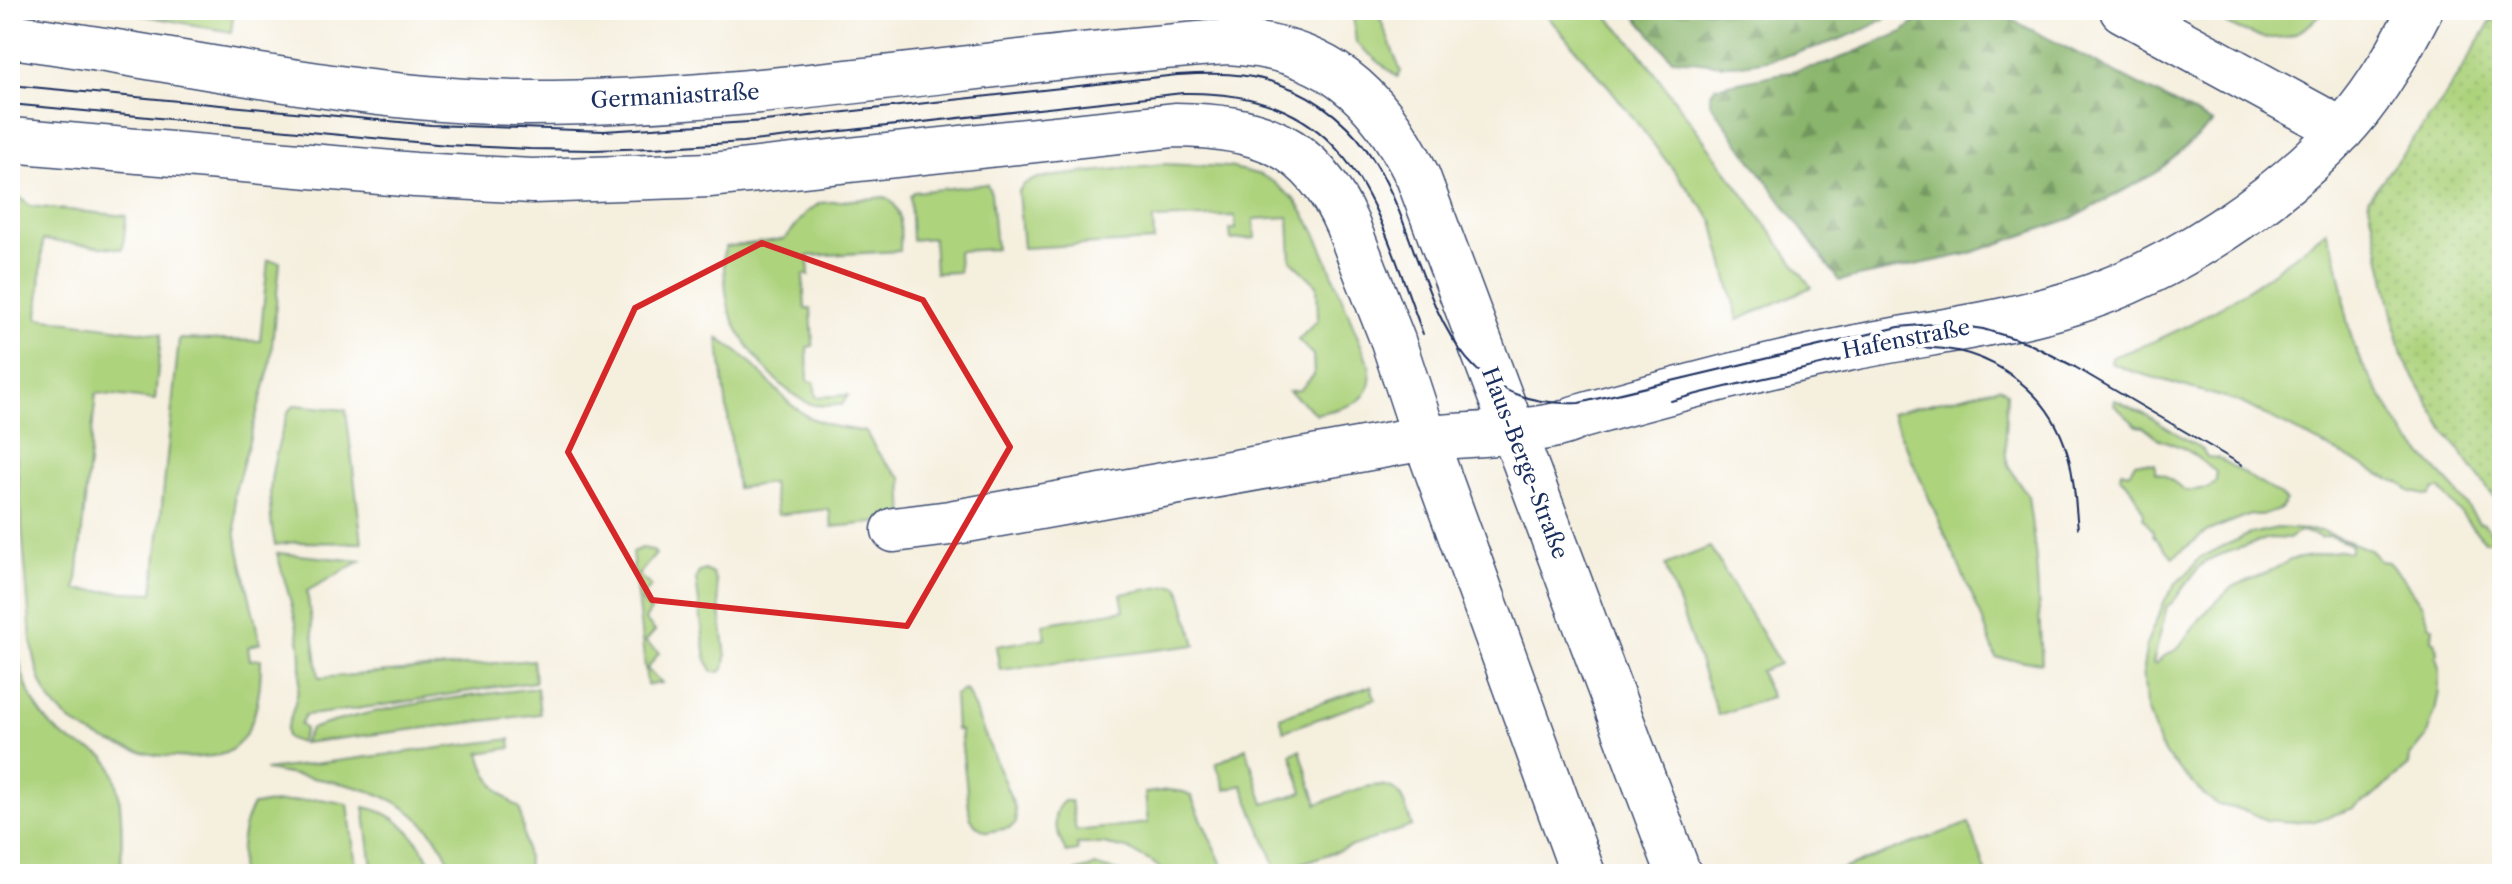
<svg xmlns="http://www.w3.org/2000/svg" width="2512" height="884" viewBox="0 0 2512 884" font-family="'Libre Caslon Text',serif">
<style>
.grass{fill:#add37d;stroke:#64816e;stroke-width:2;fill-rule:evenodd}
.forest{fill:url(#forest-firs);stroke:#527265;stroke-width:2}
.park{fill:url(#park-dots);stroke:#64816e;stroke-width:2}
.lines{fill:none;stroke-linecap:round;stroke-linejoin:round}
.minor-casing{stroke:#3c4c71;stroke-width:47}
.secondary-casing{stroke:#3c4c71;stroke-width:47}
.minor{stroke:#fff;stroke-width:44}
.secondary{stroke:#fff;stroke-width:44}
.tram{stroke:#1b2f5e;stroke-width:2}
.marked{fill:none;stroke:#d62828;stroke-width:6;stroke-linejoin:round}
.labels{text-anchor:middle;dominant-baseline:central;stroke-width:8;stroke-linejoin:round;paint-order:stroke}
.street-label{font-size:22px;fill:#1b2f5e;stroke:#fff}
</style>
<defs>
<pattern id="forest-firs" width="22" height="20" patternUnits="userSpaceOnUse" patternTransform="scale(2)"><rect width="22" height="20" fill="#8ab56c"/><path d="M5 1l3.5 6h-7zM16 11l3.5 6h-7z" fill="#70945c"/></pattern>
<pattern id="park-dots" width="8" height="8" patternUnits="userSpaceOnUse" patternTransform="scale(2)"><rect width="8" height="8" fill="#add37d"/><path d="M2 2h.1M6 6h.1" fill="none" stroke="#94b56e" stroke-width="1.8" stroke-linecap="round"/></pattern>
</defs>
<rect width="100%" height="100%" fill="#fff"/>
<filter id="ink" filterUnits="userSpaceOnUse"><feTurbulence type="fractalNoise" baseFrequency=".0125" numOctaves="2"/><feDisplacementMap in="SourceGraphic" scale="16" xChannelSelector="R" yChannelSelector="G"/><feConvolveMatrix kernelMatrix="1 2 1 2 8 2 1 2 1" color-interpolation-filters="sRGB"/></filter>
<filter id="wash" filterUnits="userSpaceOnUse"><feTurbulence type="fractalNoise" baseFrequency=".006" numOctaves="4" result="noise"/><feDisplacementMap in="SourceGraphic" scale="32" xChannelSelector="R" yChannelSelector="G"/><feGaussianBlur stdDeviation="1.8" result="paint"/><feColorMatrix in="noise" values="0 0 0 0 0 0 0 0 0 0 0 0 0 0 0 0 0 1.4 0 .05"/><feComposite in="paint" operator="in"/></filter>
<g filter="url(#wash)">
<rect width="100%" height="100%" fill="#f5efde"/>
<path class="grass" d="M116,10H234L231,32Z
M1542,10H1601L1636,47L1811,287L1738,320L1713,221L1609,87Z
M2200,10H2324C2284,59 2246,34 2200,10Z
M1366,13L1374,14L1380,18L1401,72L1397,77L1356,43L1353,15Z
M1163,164L1229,167L1261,175L1275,183L1296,201L1316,233L1369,365C1378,405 1344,407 1316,414L1289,391L1300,390L1314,375L1313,355L1298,340L1318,320L1317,285L1291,260L1289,217L1254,219L1255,238L1231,240L1230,229H1235V216L1153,219L1154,241L1023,248L1018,192L1024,184L1038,178Z
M987,184L991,193L996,249L958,251L959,272L935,273L933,238L912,240L910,196L914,192Z
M10,189L30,206L126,216L123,249L43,240L38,318L161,334L155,400L96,393L76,590L153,593L179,339L260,341L268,260L280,262L270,366L234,495L236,537L259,638L260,643L248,647L250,660L261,659C261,687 257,732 231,750C223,756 212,756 202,757C155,761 80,742 51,701C38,683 35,660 31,638L10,379Z
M885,197C905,206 900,233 900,251L808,256L809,275H803L805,309H811L813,346L807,347L808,381L814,382L816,397L848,395L842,405C832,405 820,407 811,404C781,393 744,347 732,317C725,300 725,275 723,255L726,247L785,239L807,212L820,203Z
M2326,231L2336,256L2344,295L2346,316L2354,347L2363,366L2407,438L2457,492L2479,523L2484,524L2492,535L2490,541H2484L2440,489H2435L2429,496L2409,491L2401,483L2389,479L2242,403L2128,370L2111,363L2112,357C2128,351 2144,346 2159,339C2220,312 2274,273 2326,231Z
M718,338L747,359L789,403L808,417L832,426L866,432C876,451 885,465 902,477L904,520L832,527L829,509L777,515L772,483L737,488Z
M2000,387L2007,392L2005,435L2006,457L2008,465L2028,496L2036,559L2042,663L1996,658L1980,613L1891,413Z
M2115,400L2148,416L2203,450L2207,457L2218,458L2278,494L2286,501L2279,510L2261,516L2251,514L2208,531L2173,557L2153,535V531L2143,517L2144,513C2137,500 2132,486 2120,477L2121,471L2129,473L2135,462L2155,464V472L2164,475L2186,491L2208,488L2216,481V472L2184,448L2159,439L2143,427L2137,426L2114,405Z
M295,405L346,410L362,543L296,542L275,545C264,492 272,463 288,412Z
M2277,528L2322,531L2370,550L2380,561L2388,562L2405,581L2423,607L2430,626H2433L2432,639L2435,642L2438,651L2436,655L2439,668V690L2435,712L2426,737L2410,757L2409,766L2370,799L2357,805L2354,808L2315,821L2297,822L2266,820L2247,811L2219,805L2203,794L2166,756L2159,744L2146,705L2143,668L2147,642L2165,600L2177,582L2185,576L2199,559L2215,550L2250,534ZM2300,531L2316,535L2320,538L2330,536L2351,545V550L2348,552L2342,550L2290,560L2272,570L2232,587L2204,614L2177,649L2163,657L2156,664L2153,663L2167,606L2172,603L2199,567L2214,557L2269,538L2288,539Z
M1710,547L1780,664L1760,671L1771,697L1718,715L1665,565Z
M642,548L652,550L656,554L638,575L651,586L641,601L651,611L645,620L655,631L645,642L659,653L647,669L662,683L647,685L632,552Z
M277,553L361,561L307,591L319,678L533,660L535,682C458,691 382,708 305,715L300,724L305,729L300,743L289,739L286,736V730C294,709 301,686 301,663C301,627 286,588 277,553Z
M705,570L713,574L716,580L726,657L724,669L719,672H713L706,660L696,579L699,572Z
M10,585C15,643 17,711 74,743C86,750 104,751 110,764C124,791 122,844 121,874H10Z
M1174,585L1179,586L1196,645L1000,670L996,646L1045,638L1043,624L1124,610L1121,594Z
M1371,686L1375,699L1284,731L1280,717Z
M537,688L540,714L303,743L310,729C383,705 461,697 537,688Z
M964,690L967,691L1015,808L1016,823L1009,828L987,832L975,825L970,817L960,730H956L954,695Z
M510,739L511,748L480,753C486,777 499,796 520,808L529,874H455C422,785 347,785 265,770Z
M1246,748L1264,804L1303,792L1291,754L1300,750L1317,804C1336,798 1379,775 1396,791C1405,800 1408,815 1412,826L1284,869V874H1279L1242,785L1226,790L1216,764Z
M1168,790L1184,792L1191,796L1226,874H1168L1152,862L1127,849L1103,844H1077L1078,851L1066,853C1059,835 1046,816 1064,801H1071L1076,831L1148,823L1145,793Z
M320,799L348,804L357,874H240C240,850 241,826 253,805Z
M364,807C401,813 422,842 435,874H373Z
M1969,823L1987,874H1828Z
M1096,866L1129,874H1076L1075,872Z"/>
<path class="forest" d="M1630,10H1896C1868,36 1766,65 1727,65C1709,64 1690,60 1672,59Z
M1929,10H1993L2213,123L2156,173L2073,218L1968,254L1839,281L1710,103V95L1715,87L1826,64L1903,32Z"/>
<path class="park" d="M2492,19L2502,22V508L2444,430L2402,356L2368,199L2443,100Z"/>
</g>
<g filter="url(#ink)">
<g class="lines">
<g class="minor-casing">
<path id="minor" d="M2122,10L2342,130
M894,530L950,523L1425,438"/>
</g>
<g class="secondary-casing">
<path id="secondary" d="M10,36C183,58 353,102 529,103C764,103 994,58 1228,42C1324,47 1377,92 1418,177L1679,874
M10,140L415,175L532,181L711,175L1175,125C1258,126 1312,143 1347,224L1393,341L1425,438L1583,874
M1425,438C1456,435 1553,433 1575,418C1666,392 1759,367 1852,348C1925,333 2000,325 2072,303C2170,273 2281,199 2349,122C2378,89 2400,49 2420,10"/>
</g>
<use href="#minor" class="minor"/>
<use href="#secondary" class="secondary"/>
<path class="tram" d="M10,85L431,125L604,131L765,121L1177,75C1211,73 1246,72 1279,84C1319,97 1355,128 1376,164C1433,258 1429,410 1579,403L1899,327L1932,324L1955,325L1983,329L2026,342L2075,367L2242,465
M10,104L447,145L530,149L594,150L653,148L743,142L1183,93C1352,90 1374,202 1423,334
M1671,401C1716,388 1762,379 1808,368C1887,349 1961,326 2027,388C2047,406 2061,430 2068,455C2075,479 2075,504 2078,528"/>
</g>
</g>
<path class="marked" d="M762,243L923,300L1010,447L907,626L652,600L568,452L635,308Z"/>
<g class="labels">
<g class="street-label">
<text transform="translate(675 96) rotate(-3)">Germaniastraße</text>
<text transform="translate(1906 339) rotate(-11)">Hafenstraße</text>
<text transform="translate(1525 463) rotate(69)">Haus-Berge-Straße</text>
</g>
</g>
<rect width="2512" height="884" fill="none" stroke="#fff" stroke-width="40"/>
</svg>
